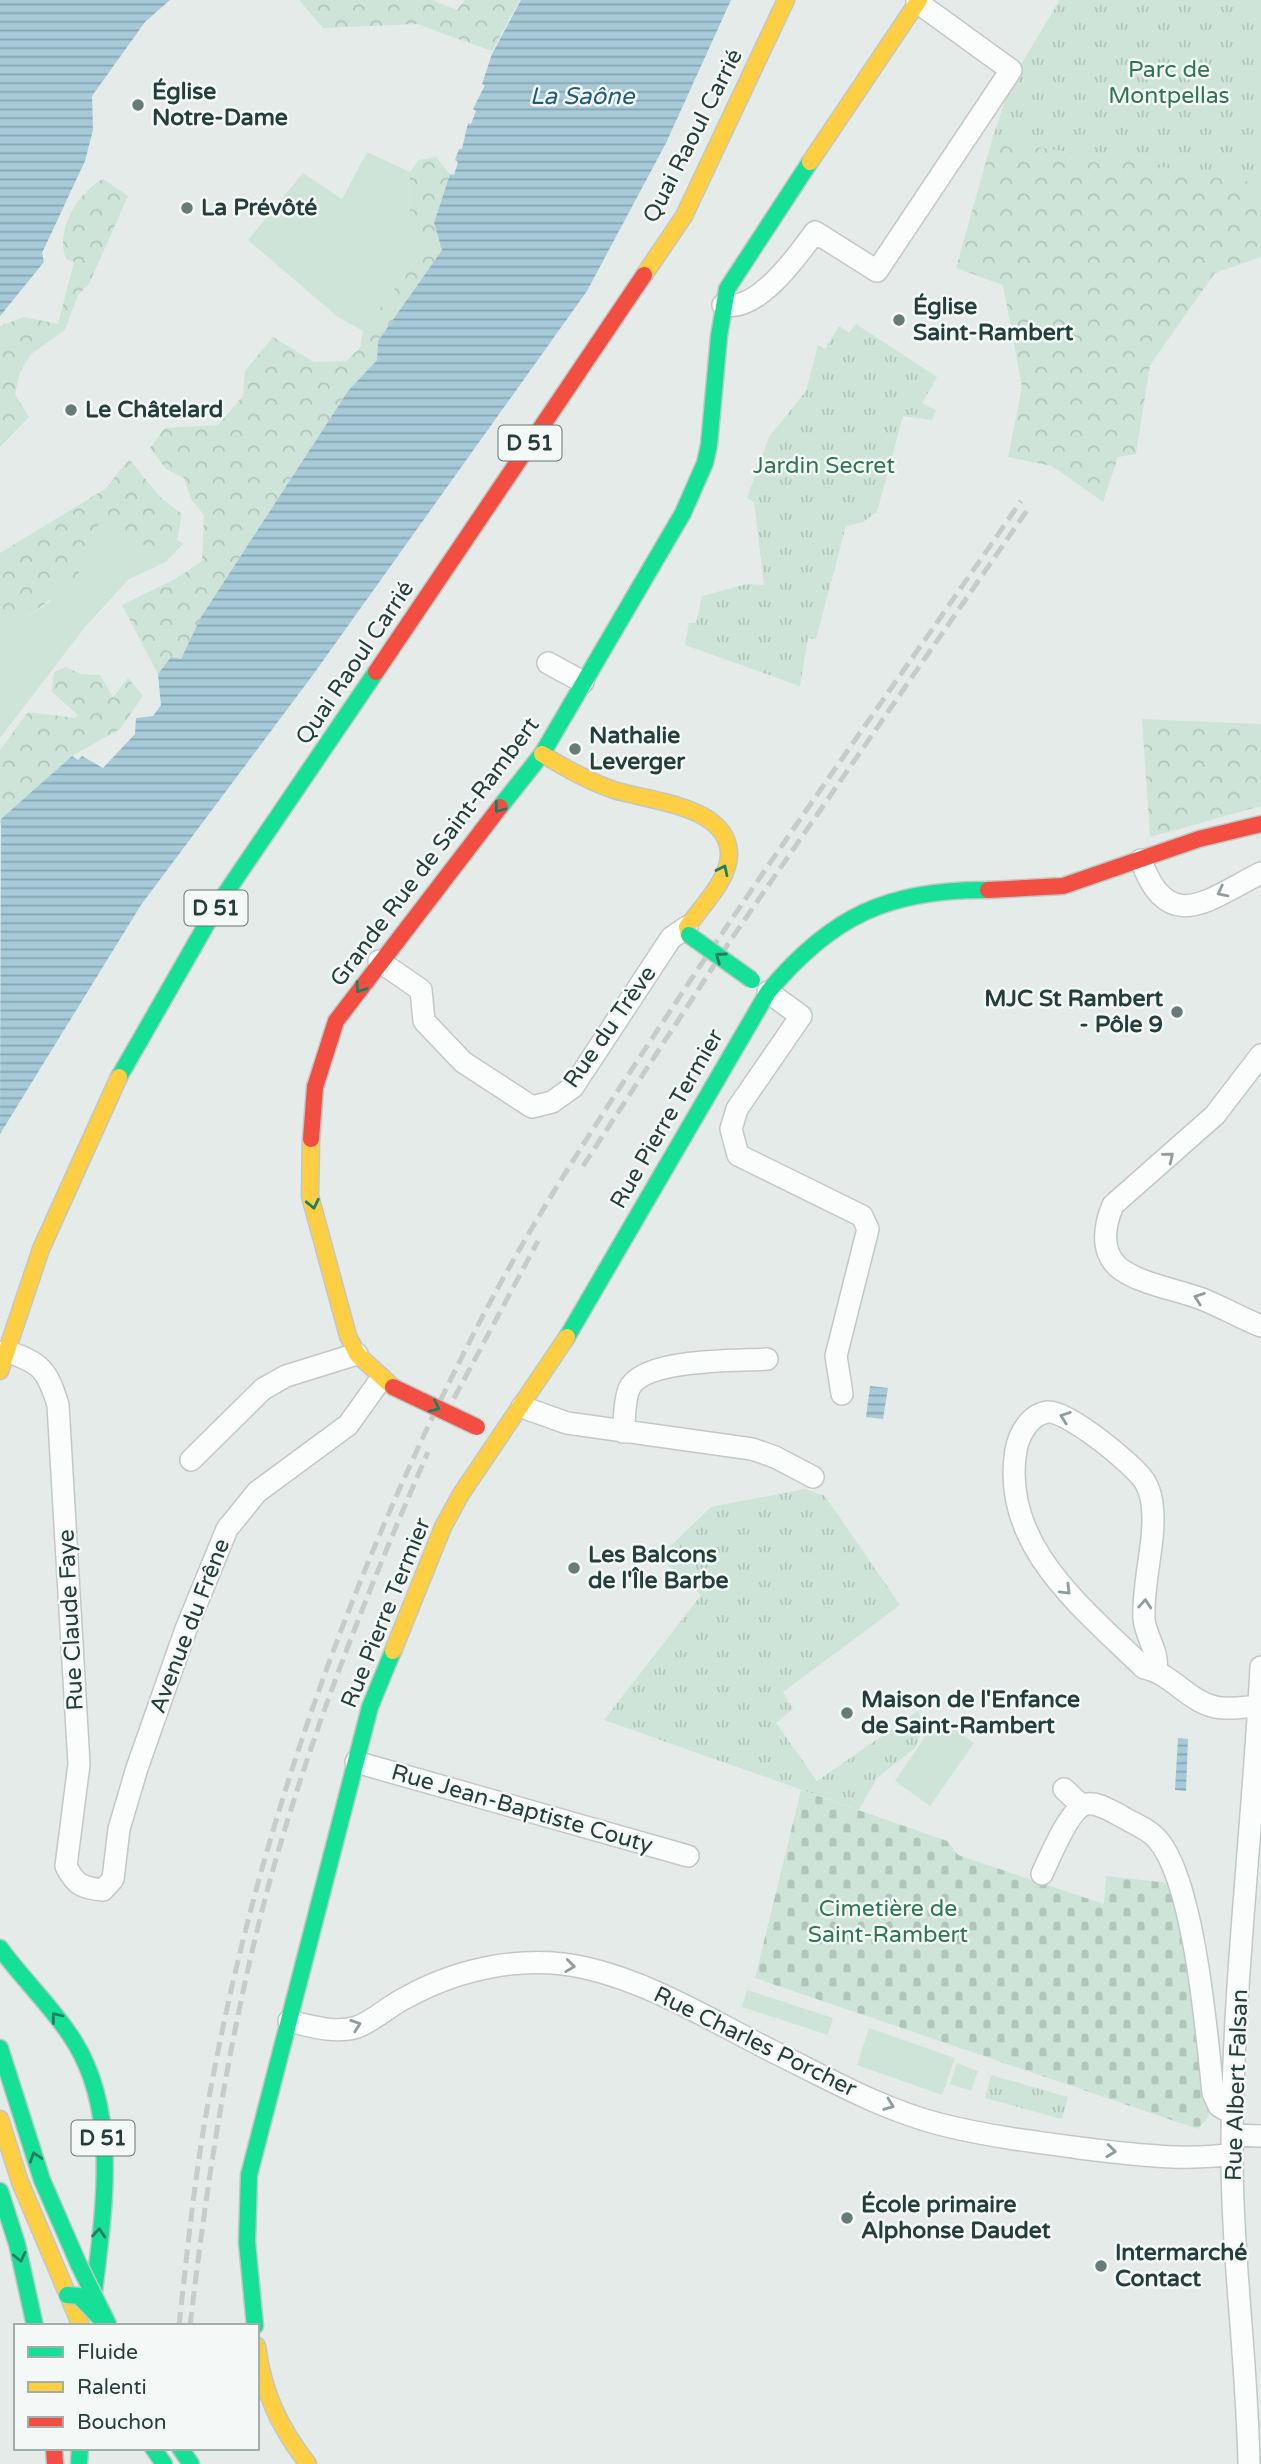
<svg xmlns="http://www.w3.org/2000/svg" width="1261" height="2464" viewBox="0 0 1261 2464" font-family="'Varela Round',sans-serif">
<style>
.forest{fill:url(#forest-crowns)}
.cemetery{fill:url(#cemetery-stones)}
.park{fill:url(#park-tufts)}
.garden{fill:#cee4d8}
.water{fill:url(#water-rules)}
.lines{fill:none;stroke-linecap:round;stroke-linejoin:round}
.street-casing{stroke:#c2c8c6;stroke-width:24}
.fast-casing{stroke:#c0c8c6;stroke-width:19}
.slow-casing{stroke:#c0c8c6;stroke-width:19}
.jam-casing{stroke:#c0c8c6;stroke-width:19}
.street{stroke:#fbfcfc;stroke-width:21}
.fast{stroke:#16e098;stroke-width:16}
.slow{stroke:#ffcf43;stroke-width:16}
.jam{stroke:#f24e42;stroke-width:16}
.rail{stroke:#c7cbca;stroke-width:5;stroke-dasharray:14 7;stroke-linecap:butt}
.fast-bridge-casing{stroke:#c0c8c6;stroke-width:19;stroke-linecap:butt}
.jam-bridge-casing{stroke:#c0c8c6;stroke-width:19;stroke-linecap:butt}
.fast-bridge{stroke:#16e098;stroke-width:16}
.jam-bridge{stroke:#f24e42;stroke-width:16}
.oneway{stroke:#1e7f60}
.oneway2{stroke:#8f9d9c}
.poi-dot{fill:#677b78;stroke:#f4f9f7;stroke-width:2.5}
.labels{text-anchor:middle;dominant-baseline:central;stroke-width:5;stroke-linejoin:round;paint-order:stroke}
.shield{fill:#f4f9f7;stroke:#627673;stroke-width:2}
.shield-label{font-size:21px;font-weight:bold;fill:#233e3b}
.park-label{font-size:23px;fill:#2d7554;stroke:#f4f9f7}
.poi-label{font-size:23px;font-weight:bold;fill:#233e3b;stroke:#f4f9f7;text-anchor:start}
.street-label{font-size:23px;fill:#233e3b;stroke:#f4f9f7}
.water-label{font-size:24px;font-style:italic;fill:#1d5c7a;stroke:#f4f9f7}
</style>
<defs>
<pattern id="forest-crowns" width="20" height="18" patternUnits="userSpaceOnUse" patternTransform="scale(1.75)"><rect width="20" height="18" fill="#cee4d8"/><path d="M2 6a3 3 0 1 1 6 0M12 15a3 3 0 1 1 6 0" fill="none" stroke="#b1c5ba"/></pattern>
<pattern id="cemetery-stones" width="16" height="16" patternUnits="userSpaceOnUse" patternTransform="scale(1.75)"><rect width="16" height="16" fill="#cee4d8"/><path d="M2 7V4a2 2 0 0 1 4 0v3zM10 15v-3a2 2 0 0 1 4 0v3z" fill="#b1c5ba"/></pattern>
<pattern id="park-tufts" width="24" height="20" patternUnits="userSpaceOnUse" patternTransform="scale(1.75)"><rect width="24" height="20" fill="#cee4d8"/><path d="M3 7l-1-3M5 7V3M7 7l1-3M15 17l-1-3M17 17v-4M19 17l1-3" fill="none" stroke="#b1c5ba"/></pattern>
<pattern id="water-rules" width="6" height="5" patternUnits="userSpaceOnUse" patternTransform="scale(1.75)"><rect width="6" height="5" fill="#a6cad8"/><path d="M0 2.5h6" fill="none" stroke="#87a5b0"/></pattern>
</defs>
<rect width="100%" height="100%" fill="#e5ebe9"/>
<path class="forest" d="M299,0H433L457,10L465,0H520L492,51L417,24L323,28Z
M1060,0H1261V257L1215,273L1150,365L1136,454L1118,457L1103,502L1052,466L1008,457L1022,387L1003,285L956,268L992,140L1013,78Z
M436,157L450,174L434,223L442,250L378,341L377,360L348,391L201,617L181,659L171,657L158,674L122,605L177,578L202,561L204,515L191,499L184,478L166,469L150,448L165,428L218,425L243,396L245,371L273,337L314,362L346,361L360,348L363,331L427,245L409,226L410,172L419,160Z
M103,179L128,196L89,284L78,295L65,330L31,354L20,372L15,394L29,417L0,447V326L24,317L58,324L74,262L66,259C55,230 77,193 103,179Z
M129,459L161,498L182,514L177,540L160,553L127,537L118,520L102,513L91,549L75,581L27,617H0V553L105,489Z
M66,667L81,674L100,675L113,697L128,678L143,696L120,729L72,756L2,819L4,821L0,825V750L28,712L75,718L78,715L52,692L54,672Z
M1142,719L1261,724V806L1150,837Z"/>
<path class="cemetery" d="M801,1790L947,1841L958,1855L1104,1904L1106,1876L1169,1883C1197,1956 1201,2039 1209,2116L1198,2129L755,1978Z"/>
<path class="park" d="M1060,0H1261V185L1228,177L992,140L1013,78Z
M856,324L937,377L922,403L936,410L932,420L903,416L877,512L863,522L846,526L816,639L808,638L800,686L685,645L689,623H696L702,596L747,584L764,585L754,502L747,498L769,437L806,391L818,345L825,349L839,326L849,333Z
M804,1489L825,1496L900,1605L783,1692L793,1709L776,1723L817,1781L918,1711L924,1725L915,1748L877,1778L859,1810L604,1720L701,1595L659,1557L711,1507Z
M991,2075L1068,2097L1062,2119L985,2098Z"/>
<path class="garden" d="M367,152L410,172L409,226L425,235L427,245L363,331L338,317L248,240L303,173L342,199Z
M102,512L118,520L127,537L160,553L177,540L183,544L166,562L129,579L85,627L0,738V617H27L50,602L53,585L75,581L91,549Z
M938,1718L974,1743L930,1806L895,1781Z
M747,1990L833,2018L828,2035L742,2007Z
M869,2028L955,2058L942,2095L857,2065Z
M957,2063L978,2071L971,2091L950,2084Z"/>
<path class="water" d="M0,0H170L145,22L92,96L93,130L85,161L42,253L44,262L0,316Z
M521,0H731L666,143L587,291L315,672L141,905L0,1134L1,819L72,756L78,760L82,756L103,768L135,734L136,718L153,716L161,705L158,674L171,657L181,659L201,617L348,391L377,360L378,341L442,250L434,223L450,174L454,175L458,162L455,160L459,149H462L468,123L471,124L476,111L473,109L485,85L482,84L492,54Z
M870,1386L888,1388L883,1419L866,1417Z
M1178,1738L1188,1739L1186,1791L1175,1790Z"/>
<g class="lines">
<g class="street-casing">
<path id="street" d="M723,305C758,313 797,256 815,232L877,271L1011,70L917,2
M548,663L583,682
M1141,860C1168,937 1209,899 1261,873
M379,961L421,990L424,1021L463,1062L532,1107L552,1102L573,1087L671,938L687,927
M768,992L801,1016L737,1109L731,1129L738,1155L862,1216L868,1229L836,1356L842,1394
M1261,1055L1215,1115L1113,1205C1105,1224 1100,1249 1117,1266C1135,1283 1179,1290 1202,1299C1222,1307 1241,1318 1261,1326
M6,1351C41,1363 47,1369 58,1405L79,1764L66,1866C75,1885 83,1888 103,1890L113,1879L119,1829L137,1768L186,1629L227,1529L257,1492L348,1425L381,1379
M522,1407L567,1423L752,1449L775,1457L813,1477
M623,1432C625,1419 624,1401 629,1389C642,1358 737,1361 767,1359
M191,1460L263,1389L286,1376L357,1354
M1156,1670C1159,1651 1146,1638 1144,1619C1142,1582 1157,1539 1152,1503C1151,1497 1148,1487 1145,1482C1136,1466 1067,1410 1048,1412C1030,1414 1019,1434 1016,1450C1000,1545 1083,1608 1144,1668C1171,1673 1188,1701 1215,1707C1228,1710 1245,1707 1259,1706
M356,1762L688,1856
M1064,1789L1081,1805
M1042,1874C1049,1859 1070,1807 1087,1804C1098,1802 1111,1811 1121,1816C1132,1823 1149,1829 1157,1839C1194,1879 1207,2036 1213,2093L1219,2106L1233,2114
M289,2021C310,2026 335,2034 357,2027C374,2021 390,2005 407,1997C460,1968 526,1954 586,1968C652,1983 714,2022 774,2052C827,2078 881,2109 939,2124C990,2137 1042,2143 1095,2150C1140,2155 1188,2161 1232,2154
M1232,2135L1261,2136
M1249,2464C1247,2360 1232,2257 1232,2153C1232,1991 1253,1829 1261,1667"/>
</g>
<g class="fast-casing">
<path id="fast" d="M500,807L542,754L683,513L705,463L709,445L719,336L727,289L810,162
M119,1077L217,906L376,672
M567,1337L768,992C831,916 889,889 988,890
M0,1948C23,1980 53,2007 74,2041C123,2119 101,2224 92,2310
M0,2048L42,2180L79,2265
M0,2191L17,2244L35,2326
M255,2326L247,2242L249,2175L370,1707L393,1651
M153,2448L164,2464
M180,2448L191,2464
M79,2464L80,2448"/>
</g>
<g class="slow-casing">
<path id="slow" d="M810,162L919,0
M644,275L684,216L786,0
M542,754C565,768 589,782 614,790C648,801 727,805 729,853C730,879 701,907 687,927L689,935
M311,1139L310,1196L348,1336L357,1354L393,1387
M0,1371L41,1249L119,1077
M393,1651L443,1527L461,1494L567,1337
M0,2119L20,2182L81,2326
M257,2346C263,2392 279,2427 308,2464"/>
</g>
<g class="jam-casing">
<path id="jam" d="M376,672L644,275
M988,890L1063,886L1199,839L1261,824
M311,1139L315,1087L336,1021L500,807
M54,2448L55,2464"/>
</g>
<use href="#street" class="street"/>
<use href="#fast" class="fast"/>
<use href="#slow" class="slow"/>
<use href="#jam" class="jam"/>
<path class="rail" d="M583,1166L730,941L1030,506
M444,1417L538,1241
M179,2326C188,2244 196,2163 212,2082C261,1821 354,1567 475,1331C536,1212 611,1101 684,990C794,825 909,664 1021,501
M190,2326C208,2173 231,2022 272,1873C313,1728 368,1590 428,1452"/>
<g class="fast-bridge-casing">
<path id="fast-bridge" d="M689,935L752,980
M79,2265L109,2326
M67,2295L79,2296L100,2318"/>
</g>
<g class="jam-bridge-casing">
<path id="jam-bridge" d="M393,1387L477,1427"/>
</g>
<use href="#fast-bridge" class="fast-bridge"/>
<use href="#jam-bridge" class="jam-bridge"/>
</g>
<defs><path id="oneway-chevron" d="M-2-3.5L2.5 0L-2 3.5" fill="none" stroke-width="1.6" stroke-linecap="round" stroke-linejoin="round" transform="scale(1.75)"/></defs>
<g class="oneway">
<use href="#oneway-chevron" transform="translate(499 808) rotate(128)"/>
<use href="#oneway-chevron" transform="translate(723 870) rotate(-64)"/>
<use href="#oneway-chevron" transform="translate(720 957) rotate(-145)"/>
<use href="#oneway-chevron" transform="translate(360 988) rotate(125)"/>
<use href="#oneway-chevron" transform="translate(313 1204) rotate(78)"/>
<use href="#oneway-chevron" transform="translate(435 1407) rotate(25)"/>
<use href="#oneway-chevron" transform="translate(56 2017) rotate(-128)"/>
<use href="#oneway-chevron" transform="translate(35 2157) rotate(-108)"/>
<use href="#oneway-chevron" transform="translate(99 2233) rotate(-85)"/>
<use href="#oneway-chevron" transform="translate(20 2257) rotate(77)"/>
</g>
<g class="oneway2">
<use href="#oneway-chevron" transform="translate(1222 892) rotate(153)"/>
<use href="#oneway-chevron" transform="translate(1169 1157) rotate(-39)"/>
<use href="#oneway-chevron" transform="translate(1199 1298) rotate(-160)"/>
<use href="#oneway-chevron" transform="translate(1065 1417) rotate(-160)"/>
<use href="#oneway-chevron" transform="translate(1066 1590) rotate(45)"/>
<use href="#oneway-chevron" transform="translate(1145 1604) rotate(-86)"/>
<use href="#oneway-chevron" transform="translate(570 1966) rotate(7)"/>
<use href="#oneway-chevron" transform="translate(356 2025) rotate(-19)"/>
<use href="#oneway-chevron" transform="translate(889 2105) rotate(21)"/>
<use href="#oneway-chevron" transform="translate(1111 2151) rotate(6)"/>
</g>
<g class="poi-dot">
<circle cx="138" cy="105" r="7"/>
<circle cx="187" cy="208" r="7"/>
<circle cx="899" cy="320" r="7"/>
<circle cx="71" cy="410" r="7"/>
<circle cx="575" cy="749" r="7"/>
<circle cx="1177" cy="1012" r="7"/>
<circle cx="574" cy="1568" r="7"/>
<circle cx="847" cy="1713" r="7"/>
<circle cx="847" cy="2218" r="7"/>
<circle cx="1101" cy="2266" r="7"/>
</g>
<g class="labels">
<g class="shield">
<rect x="498.5" y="425.5" width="63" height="35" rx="5"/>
<rect x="184.5" y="890.5" width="63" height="35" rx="5"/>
<rect x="71.5" y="2120.5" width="63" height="35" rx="5"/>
</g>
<g class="shield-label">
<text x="530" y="443">D 51</text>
<text x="216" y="908">D 51</text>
<text x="103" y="2138">D 51</text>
</g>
<g class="park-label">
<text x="1169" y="70">Parc de<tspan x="1169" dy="26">Montpellas</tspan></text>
<text x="824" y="466">Jardin Secret</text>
<text x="888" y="1909">Cimetière de<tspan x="888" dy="26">Saint-Rambert</tspan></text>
</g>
<g class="poi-label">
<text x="152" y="92">Église<tspan x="152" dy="26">Notre-Dame</tspan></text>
<text x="201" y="208">La Prévôté</text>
<text x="913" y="307">Église<tspan x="913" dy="26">Saint-Rambert</tspan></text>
<text x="85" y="410">Le Châtelard</text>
<text x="589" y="736">Nathalie<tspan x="589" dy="26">Leverger</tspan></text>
<text x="1163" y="999" text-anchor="end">MJC St Rambert<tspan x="1163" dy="26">- Pôle 9</tspan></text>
<text x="588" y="1555">Les Balcons<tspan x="588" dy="26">de l'Île Barbe</tspan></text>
<text x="861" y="1700">Maison de l'Enfance<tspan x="861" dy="26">de Saint-Rambert</tspan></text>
<text x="861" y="2205">École primaire<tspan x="861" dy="26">Alphonse Daudet</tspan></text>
<text x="1115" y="2253">Intermarché<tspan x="1115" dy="26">Contact</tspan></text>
</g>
<g class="street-label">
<text transform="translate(693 136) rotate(-63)">Quai Raoul Carrié</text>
<text transform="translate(355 663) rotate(-56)">Quai Raoul Carrié</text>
<text transform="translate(435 852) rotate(-53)">Grande Rue de Saint-Rambert</text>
<text transform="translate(610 1027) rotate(-55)">Rue du Trève</text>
<text transform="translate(667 1119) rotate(-60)">Rue Pierre Termier</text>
<text transform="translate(386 1613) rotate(-68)">Rue Pierre Termier</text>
<text transform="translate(71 1620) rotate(-93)">Rue Claude Faye</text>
<text transform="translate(190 1626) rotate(-69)">Avenue du Frêne</text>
<text transform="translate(522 1809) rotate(16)">Rue Jean-Baptiste Couty</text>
<text transform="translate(755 2042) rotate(26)">Rue Charles Porcher</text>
<text transform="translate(1237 2085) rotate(-88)">Rue Albert Falsan</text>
</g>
<g class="water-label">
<text x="582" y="96">La Saône</text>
</g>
</g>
<rect x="14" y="2324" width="245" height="126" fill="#f4f9f7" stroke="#a0aeac" stroke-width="2"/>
<rect x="28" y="2347" width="35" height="10" fill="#16e098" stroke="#a0aeac" stroke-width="2"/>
<text x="77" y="2359" font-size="21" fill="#233e3b">Fluide</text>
<rect x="28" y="2382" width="35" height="10" fill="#ffcf43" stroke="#a0aeac" stroke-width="2"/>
<text x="77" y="2394" font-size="21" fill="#233e3b">Ralenti</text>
<rect x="28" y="2417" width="35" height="10" fill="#f24e42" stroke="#a0aeac" stroke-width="2"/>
<text x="77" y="2429" font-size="21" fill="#233e3b">Bouchon</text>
</svg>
